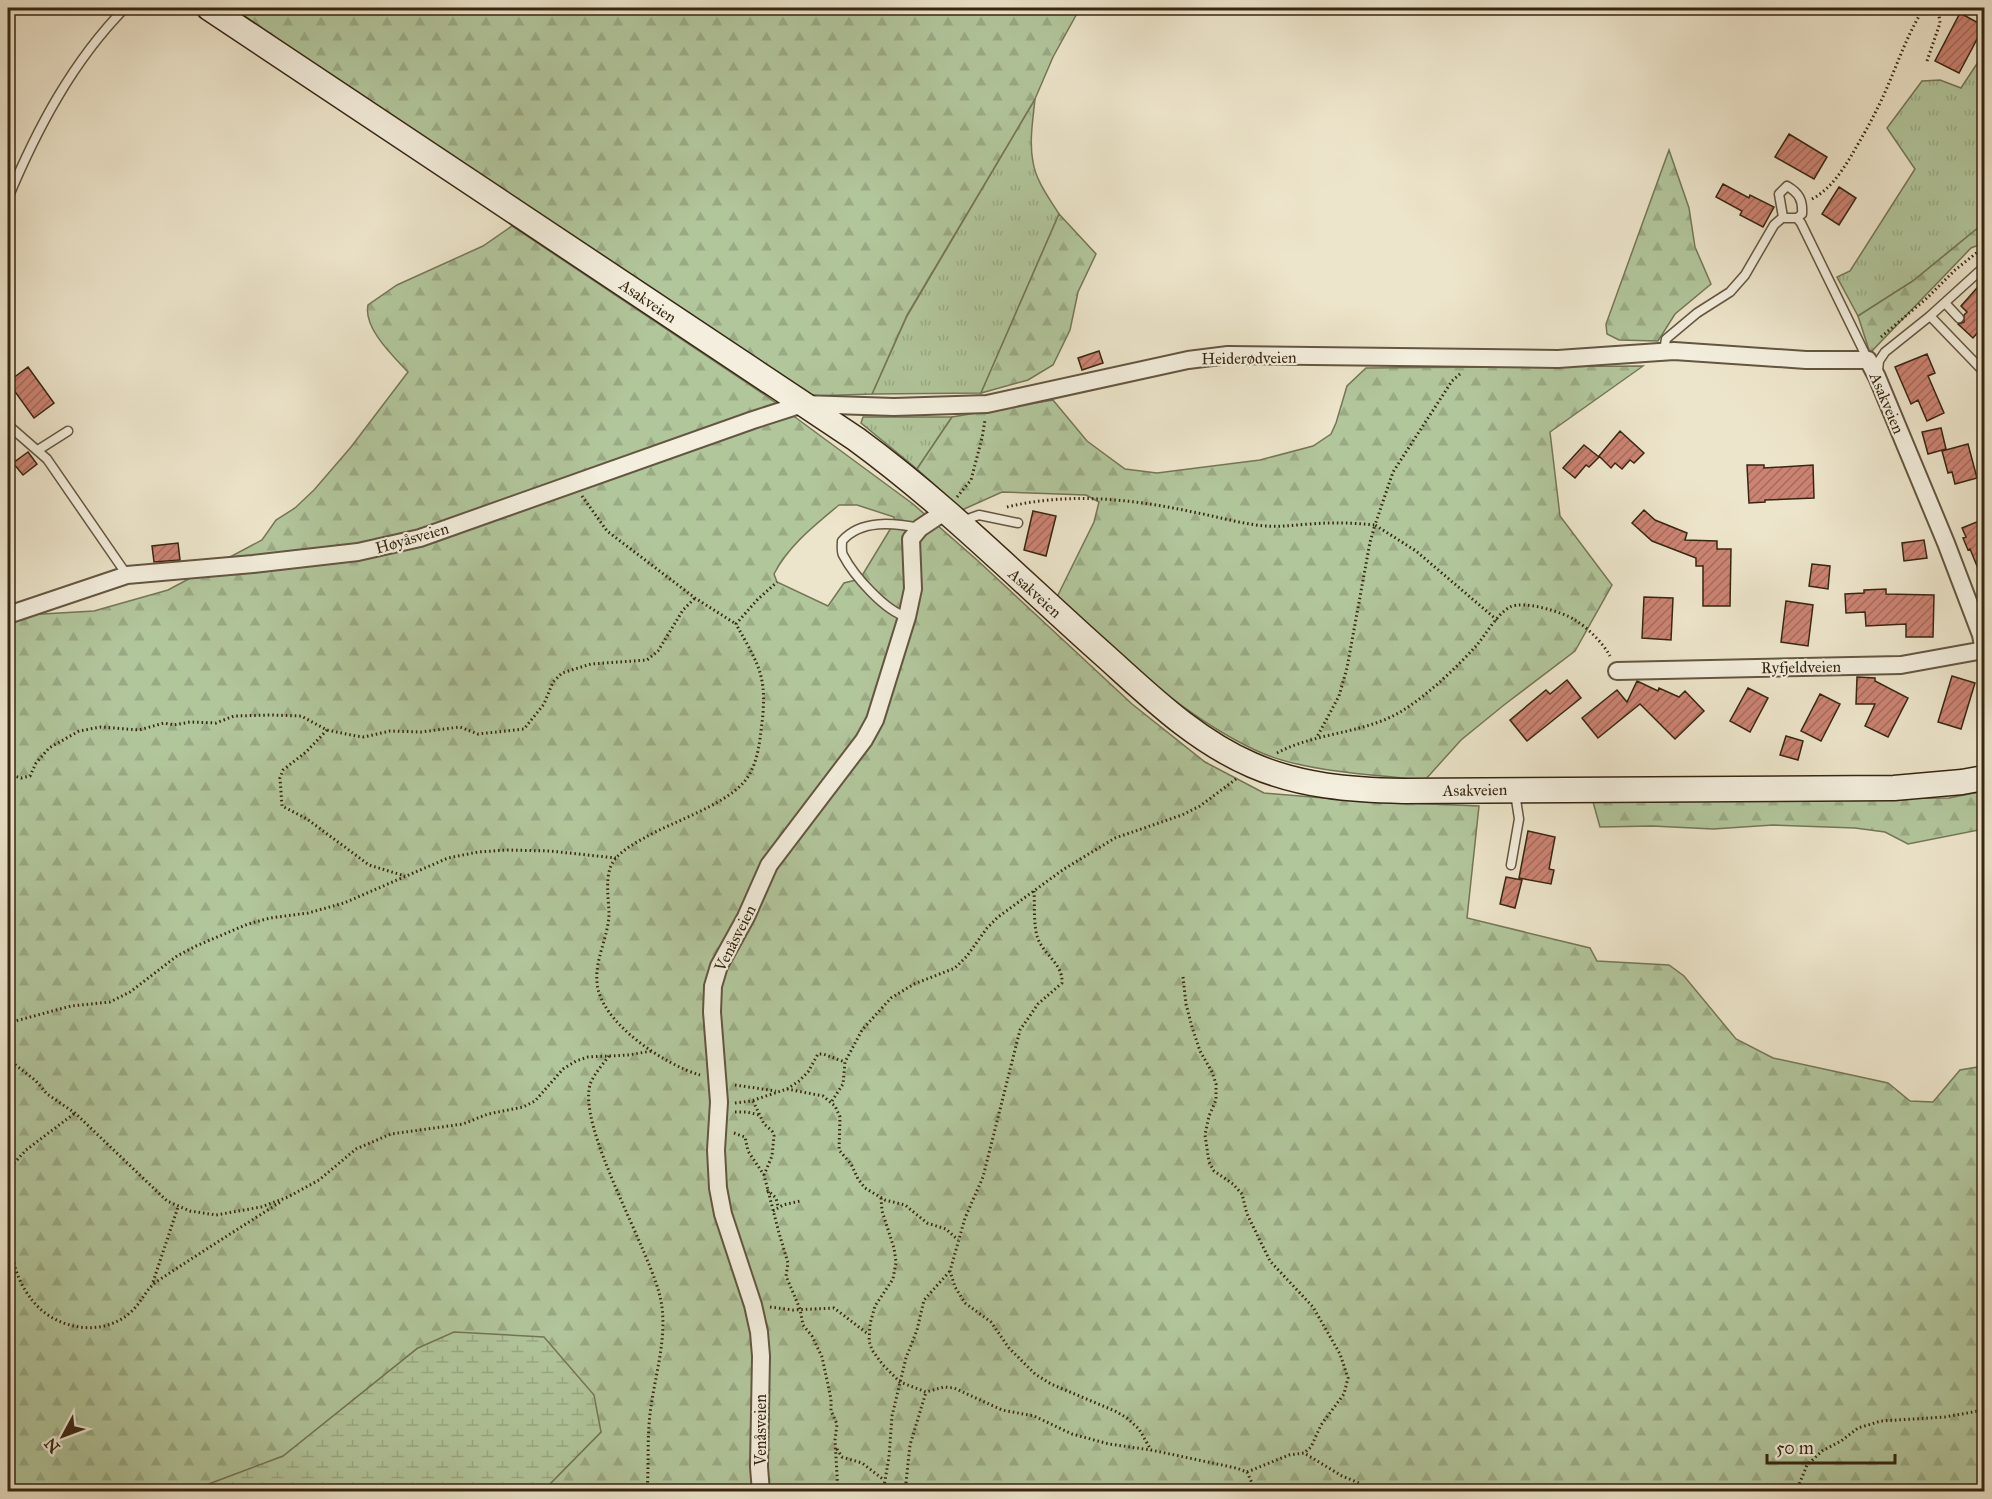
<svg xmlns="http://www.w3.org/2000/svg" width="1992" height="1499" viewBox="0 0 1992 1499" font-family="'IM FELL Great Primer',serif">
<style>
.grass{fill:url(#grass-tufts);stroke:#747656;stroke-width:1.5}
.forest{fill:url(#forest-firs);stroke:#747656;stroke-width:1.5;fill-rule:evenodd}
.wetland{fill:url(#wetland-marsh);stroke:#747656;stroke-width:1.5}
.building{fill:url(#building-hatch);stroke:#372611;stroke-width:1.5}
.lines{fill:none;stroke-linecap:round;stroke-linejoin:round}
.lane-casing{stroke:#645640;stroke-width:11}
.street-casing{stroke:#645640;stroke-width:20}
.secondary-casing{stroke:#372611;stroke-width:27}
.path{stroke:#372611;stroke-width:3;stroke-dasharray:1.5 3;stroke-linecap:butt}
.lane{stroke:#f3eedd;stroke-width:8}
.street{stroke:#f3eedd;stroke-width:16}
.secondary{stroke:#f3eedd;stroke-width:24}
.labels{text-anchor:middle;dominant-baseline:central;stroke-width:4.5;stroke-linejoin:round;paint-order:stroke}
.street-label{font-size:16px;fill:#372611;stroke:#f3eedd}
</style>
<defs>
<pattern id="grass-tufts" width="24" height="20" patternUnits="userSpaceOnUse" patternTransform="scale(1.5)"><rect width="24" height="20" fill="#b2c69c"/><path d="M3 7l-1-3M5 7V3M7 7l1-3M15 17l-1-3M17 17v-4M19 17l1-3" fill="none" stroke="#9aaa85"/></pattern>
<pattern id="forest-firs" width="22" height="20" patternUnits="userSpaceOnUse" patternTransform="scale(1.5)"><rect width="22" height="20" fill="#b2c69c"/><path d="M5 1l3.5 6h-7zM16 11l3.5 6h-7z" fill="#9aaa85"/></pattern>
<pattern id="wetland-marsh" width="20" height="14" patternUnits="userSpaceOnUse" patternTransform="scale(1.5)"><rect width="20" height="14" fill="#b2c69c"/><path d="M1 5h8M5 5V1M11 12h8M15 12V8" fill="none" stroke="#9aaa85"/></pattern>
<pattern id="building-hatch" width="6" height="6" patternUnits="userSpaceOnUse" patternTransform="scale(1.5)"><rect width="6" height="6" fill="#cc8373"/><path d="M-1 1l2-2M0 6l6-6M5 7l2-2" fill="none" stroke="#a66b5d"/></pattern>
</defs>
<rect width="100%" height="100%" fill="#ede5cb"/>
<filter id="stains"><feTurbulence type="fractalNoise" baseFrequency=".00333" numOctaves="4"/><feColorMatrix values="0 0 0 0 .2 0 0 0 0 .09 0 0 0 0 .02 0 0 0 .5 -.17"/></filter>
<radialGradient id="worn" r=".72"><stop offset=".6" stop-color="#630" stop-opacity="0"/><stop offset="1" stop-color="#630" stop-opacity=".3"/></radialGradient>
<path class="grass" d="M1984,53V229L1979,227L1913,281L1858,316L1837,277L1850,271L1915,169L1887,128L1922,81L1940,80L1961,88Z
M1035,99C1033,119 1029,142 1033,162C1036,181 1049,198 1059,214L981,393L872,394L907,316Z
M863,417H952L917,469L861,423Z"/>
<path class="forest" d="M233,8H1080L1053,57L1035,99L907,315L872,394L813,396L343,84Z
M1669,150L1689,208L1695,247L1711,284L1675,314L1658,341L1619,340L1607,334L1606,324Z
M1059,214L1096,254L1078,292L1070,330L1053,365L1028,380L981,393Z
M512,226L765,395L913,504L977,560L1132,704L1205,762L1264,793L1359,801L1479,806L1467,918L1590,948L1597,961L1669,965L1684,976L1736,1039L1773,1058L1888,1083L1910,1101L1933,1102L1960,1070L1984,1066V1491H543L601,1432L418,1348L284,1456L201,1487L150,1492H8V616L94,611L168,590L262,540L276,520L295,508L314,490L351,447L408,372C393,356 363,328 368,305L397,285L483,246ZM839,505H857L894,517V523L860,579L844,583L828,606L777,582L774,574C788,546 815,525 839,505Z
M1979,227L1984,229V243L1971,248L1870,353L1858,316L1913,281Z
M1643,366L1550,432L1560,516L1612,585L1575,651L1504,705L1461,740L1425,780C1374,775 1301,772 1255,750C1179,714 1118,653 1056,599L1094,522L1099,502L1086,495L1002,492L962,510L917,469L952,417L1053,400L1087,441L1125,469L1157,473L1260,460L1313,446L1331,434L1336,423L1347,386L1366,368Z
M1984,791V829L1908,844L1885,832L1855,828L1773,825L1713,829L1652,826L1600,827L1593,802L1702,799L1949,798Z"/>
<path class="wetland" d="M454,1332L544,1337L594,1395L601,1432L543,1491H150L201,1487L283,1456L418,1348Z"/>
<path class="building" d="M1960,13L1984,26L1959,73L1935,61Z
M1789,134L1827,157L1814,179L1775,157Z
M1723,184L1749,198L1750,195L1774,207L1763,227L1740,215L1742,211L1716,197Z
M1839,187L1856,198L1839,225L1822,214Z
M1984,280V325L1973,338L1958,324L1964,322V315L1967,312L1961,306Z
M1099,351L1103,363L1082,370L1078,358Z
M1927,354L1935,373L1928,376L1944,413L1927,421L1918,400L1911,404L1895,367Z
M28,367L54,403L34,418L8,382Z
M1941,428L1946,449L1928,454L1922,432Z
M1620,431L1644,453L1634,463L1630,460L1622,469L1615,463L1611,468L1599,456Z
M1968,444L1977,478L1955,484L1952,472L1948,473L1942,451Z
M1584,445L1599,457L1589,467L1586,465L1575,478L1563,468Z
M28,452L37,464L23,475L13,463Z
M1747,465H1764V468L1813,465L1814,498L1765,500V502L1749,503Z
M1644,510L1655,520L1687,533L1685,540L1717,541V549H1731L1730,606H1703V566H1696V558L1652,541L1632,523Z
M1033,511L1056,516L1046,556L1024,550Z
M1984,519V583L1970,549L1968,550L1963,538L1966,537L1962,528Z
M1924,540L1927,558L1904,561L1902,543Z
M178,543L180,560L154,562L152,546Z
M1812,564L1830,566L1828,589L1809,586Z
M1886,589V594L1934,595L1933,637H1906V624L1866,626L1865,612L1846,613L1845,594L1864,593V590Z
M1644,597L1673,598L1671,640L1642,638Z
M1786,601L1813,605L1808,646L1781,642Z
M1952,676L1975,683L1961,729L1938,722Z
M1857,677L1875,678V681L1908,698L1888,737L1865,726L1875,704H1856Z
M1567,680L1581,698L1527,741L1510,720L1546,690L1550,694Z
M1637,681L1658,691L1659,688L1679,697L1685,691L1704,711L1675,739L1640,704L1598,738L1582,718L1617,690L1627,702Z
M1748,688L1768,698L1750,732L1730,721Z
M1820,694L1840,704L1821,741L1801,731Z
M1786,736L1803,741L1798,760L1780,755Z
M1528,831L1555,837L1549,869L1554,870L1551,884L1519,878Z
M1506,877L1522,880L1515,908L1500,904Z"/>
<g class="lines">
<g class="lane-casing">
<path id="lane" d="M8,198C37,129 72,62 125,8
M1783,217L1779,194L1787,186C1799,193 1803,200 1802,214L1797,218
M1945,303L1959,318
M1930,316L1984,372
M1664,351L1666,339L1697,313L1730,292L1745,275L1774,225L1782,218H1797L1801,223L1868,360
M1878,371L1879,361L1885,352L1930,316L1984,267
M8,425L47,459L127,575
M38,450L68,431
M962,521L979,515L1018,523
M907,617C885,611 854,576 843,555C841,551 842,546 842,541C861,519 894,523 920,528
M1511,865L1519,819L1515,793"/>
</g>
<g class="street-casing">
<path id="street" d="M8,615L127,575L253,564L358,552L420,538L753,420L803,404L894,407L987,404L1188,360L1228,355L1558,359L1674,351L1806,360H1868L1877,377L1946,543L1981,635L1984,651
M1617,671L1901,665L1984,650
M761,1492L759,1467L761,1356L759,1332L753,1305L723,1214L718,1188L716,1150L719,1102L712,1012L713,986L719,966L746,917L769,865L864,740L875,720L907,617L913,589L911,539L920,528L947,510"/>
</g>
<g class="secondary-casing">
<path id="secondary" d="M209,8L856,439C945,504 1021,581 1103,654C1150,696 1194,740 1252,765C1300,786 1351,790 1403,791L1894,788L1962,782L1984,778"/>
</g>
<path class="path" d="M1927,61L1940,23L1938,8
M1812,199C1829,190 1840,174 1850,158C1859,142 1869,126 1877,109C1894,76 1904,39 1924,8
M1881,337L1927,298L1955,270L1984,247
M1460,374L1452,381L1393,472L1375,525L1416,551L1497,620
M582,496L607,531L695,598L736,624
M957,497L971,480L982,438L985,420
M1007,507C1069,492 1132,499 1193,512C1214,516 1235,522 1256,525C1275,528 1292,525 1311,524C1333,522 1354,523 1375,525L1370,542L1347,668L1339,696L1317,737
M327,730L306,752L283,770L280,778L282,806L307,819L369,865L405,876
M1277,753C1316,732 1364,734 1402,711C1429,694 1456,668 1477,645C1487,633 1497,614 1510,607C1523,600 1563,612 1575,620C1588,628 1603,643 1610,656
M8,774L21,778L30,776L36,763L49,748L79,731L101,727L139,730L164,723L174,725L190,722L216,723L234,716L270,715L301,716L327,730L356,736L364,737L390,731L421,732L460,727L478,734L524,729L544,704L553,682L562,673L591,664L647,660L658,651L683,610L695,598
M1034,891C1035,906 1033,925 1038,939C1045,956 1063,964 1062,983L1038,1004L1020,1030L983,1177L965,1218L950,1271L955,1287L965,1303L991,1322L1009,1348L1035,1374L1051,1384L1115,1411L1127,1418L1139,1429L1151,1450
M1183,977L1186,1004L1192,1027L1200,1051L1212,1072L1216,1084V1100L1209,1116L1205,1135L1209,1162L1214,1171L1233,1184L1242,1194L1247,1214L1270,1261L1313,1307L1340,1354L1348,1378L1344,1394L1321,1425L1311,1447L1304,1453
M8,1023L71,1006L110,1002L130,992L177,956L196,946L248,924L270,918L308,913L344,903L448,858L478,852L507,850L550,851L616,858
M609,1056C603,1064 595,1073 591,1082C574,1124 652,1252 661,1301C668,1338 654,1378 650,1414C647,1440 649,1466 647,1492
M8,1059L36,1081L47,1094L75,1113L167,1201L190,1211L216,1215L261,1207L288,1197L319,1180L356,1149L391,1134L463,1124L488,1114L523,1107L535,1101L563,1069L576,1061L588,1057L628,1055L652,1051
M700,1075C665,1065 599,1022 597,982C595,959 608,937 609,915C609,898 603,872 616,858C624,849 635,843 646,837C674,821 723,806 744,782C756,768 759,748 761,731C768,678 761,669 736,624L758,599L777,582
M735,1085L776,1091
M787,1089L799,1081L808,1072L818,1054H823L845,1062
M753,1101L764,1124L772,1131L774,1136L772,1156L764,1175
M832,1101L843,1084L845,1062L862,1030L891,998L914,984L955,968L967,956L987,928L998,917L1064,869L1115,838L1182,815L1200,806L1236,779
M735,1103L751,1101L787,1089L823,1096L835,1106L840,1117L839,1150L851,1164L858,1179L865,1188L885,1200L905,1205L927,1223L946,1229L958,1240
M735,1112H747L759,1115
M734,1133L745,1137L748,1151L764,1175L779,1233L788,1263L786,1276L800,1309L803,1325L812,1336L822,1357L831,1399V1411L837,1424L835,1440L838,1492
M8,1170L26,1150L75,1113
M767,1190L776,1198L778,1207
M881,1198L882,1211L894,1248L896,1262L893,1279L875,1306L870,1324L869,1341L872,1350L883,1365L900,1382L926,1392L944,1387L954,1388L1002,1410L1034,1416L1072,1434L1109,1444L1151,1450L1236,1468L1247,1472L1256,1492
M8,1210C16,1225 12,1238 13,1254C13,1269 23,1289 32,1300C55,1330 104,1339 133,1310C143,1300 147,1287 159,1280C200,1253 241,1227 282,1201
M773,1211L783,1205L800,1201
M153,1282L178,1207
M770,1307L793,1310L834,1308L868,1334
M837,1449L842,1457L862,1463L884,1480
M1247,1472L1289,1455L1304,1453L1342,1476L1359,1483L1368,1492
M859,1492L883,1486
M883,1492L889,1457L892,1416L906,1358L917,1330L924,1300L950,1271
M905,1492L910,1445L926,1392
M1796,1492L1807,1465L1822,1451L1841,1441L1858,1428L1881,1421L1945,1417L1984,1410"/>
<use href="#lane" class="lane"/>
<use href="#street" class="street"/>
<use href="#secondary" class="secondary"/>
</g>
<g class="labels">
<g class="street-label">
<text transform="translate(648 301) rotate(34)">Asakveien</text>
<text transform="translate(1249 358) rotate(-1)">Heiderødveien</text>
<text transform="translate(1887 403) rotate(67)">Asakveien</text>
<text transform="translate(412 538) rotate(-16)">Høyåsveien</text>
<text transform="translate(1035 593) rotate(42)">Asakveien</text>
<text transform="translate(1801 667) rotate(-1)">Ryfjeldveien</text>
<text transform="translate(1475 790) rotate(-1)">Asakveien</text>
<text transform="translate(735 938) rotate(-63)">Venåsveien</text>
<text transform="translate(760 1430) rotate(-90)">Venåsveien</text>
</g>
</g>
<rect width="1992" height="1499" fill="none" stroke="#ede5cb" stroke-width="30"/>
<rect x="9" y="9" width="1974" height="1481" fill="none" stroke="#372611" stroke-width="3"/>
<rect x="15" y="15" width="1962" height="1469" fill="none" stroke="#372611" stroke-width="1.5"/>
<g transform="translate(63 1436) rotate(229)" stroke="#f3eedd" stroke-width="4.5" paint-order="stroke">
<path d="M0-4.5L10 22L0 15L-10 22Z" fill="#372611"/>
<text y="-9" font-size="16" font-weight="bold" text-anchor="middle" fill="#372611">N</text>
</g>
<path d="M1767 1454v9h128v-9" fill="none" stroke="#372611" stroke-width="3"/>
<text x="1776" y="1454" font-size="18" fill="#372611" stroke="#f3eedd" stroke-width="4.5" paint-order="stroke">50 m</text>
<rect width="100%" height="100%" filter="url(#stains)"/>
<rect width="100%" height="100%" fill="url(#worn)"/>
</svg>
